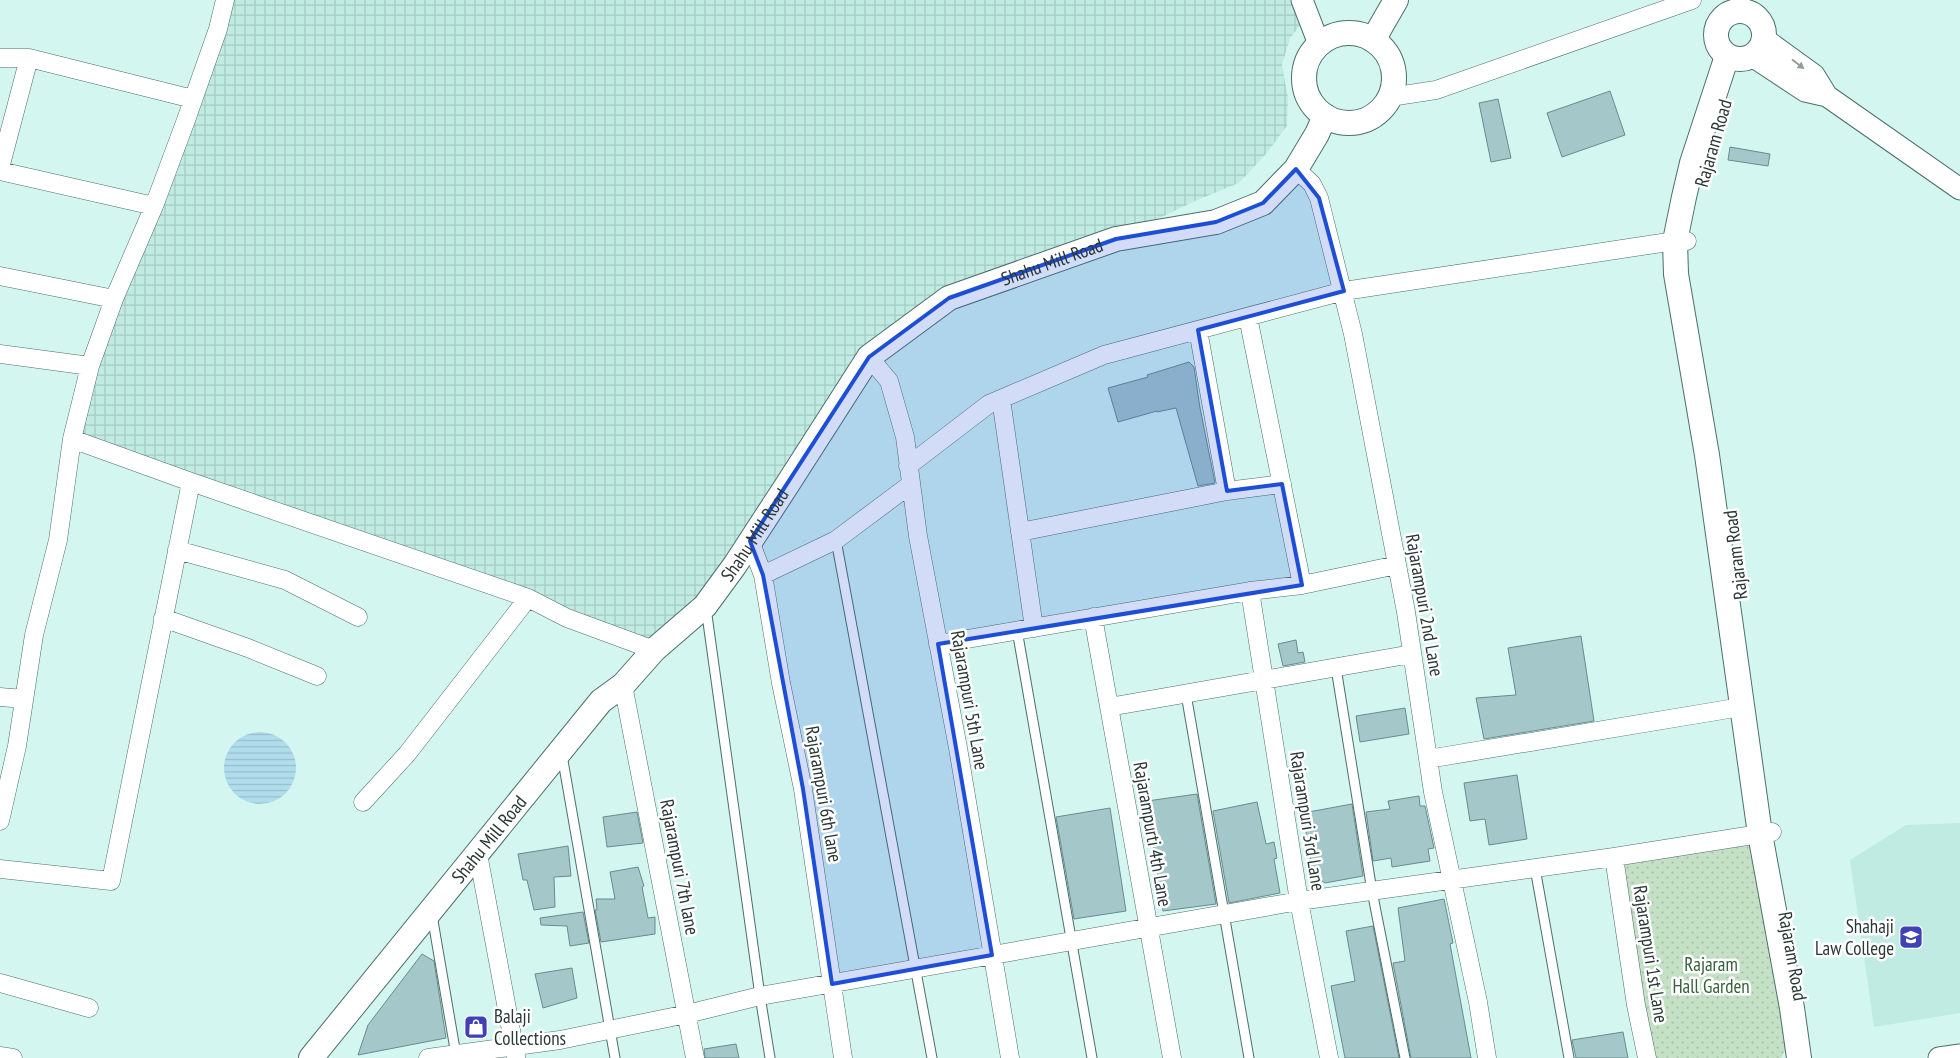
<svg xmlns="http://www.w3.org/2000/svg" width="1960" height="1058" viewBox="0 0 1960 1058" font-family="'PT Sans Narrow',sans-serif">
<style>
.built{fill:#bfebe3}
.industrial{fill:url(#industrial-grid)}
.park{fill:url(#park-dots)}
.water{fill:url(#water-rules)}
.building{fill:#a4c7ca;stroke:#698b8d}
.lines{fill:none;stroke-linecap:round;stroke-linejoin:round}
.service-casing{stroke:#4e6e69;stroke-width:11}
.minor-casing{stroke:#4e6e69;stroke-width:19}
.tertiary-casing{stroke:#4e6e69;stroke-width:23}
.secondary-casing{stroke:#4e6e69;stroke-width:26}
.service{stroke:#fff;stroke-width:9}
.minor{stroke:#fff;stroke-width:18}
.tertiary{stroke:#fff;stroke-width:21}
.secondary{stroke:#fff;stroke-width:24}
.oneway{fill:#949c9a}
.marked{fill:#1d4ed8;fill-opacity:0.2;stroke:#1d4ed8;stroke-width:4;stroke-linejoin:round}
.labels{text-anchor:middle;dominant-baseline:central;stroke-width:5;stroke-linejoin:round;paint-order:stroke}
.street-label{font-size:19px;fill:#2a3835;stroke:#fff}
.poi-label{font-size:19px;fill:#2a3835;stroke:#fff;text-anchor:end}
.park-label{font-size:19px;fill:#336038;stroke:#fff}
</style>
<defs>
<pattern id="industrial-grid" width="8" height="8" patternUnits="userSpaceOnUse" patternTransform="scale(1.25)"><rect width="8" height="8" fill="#bfebe3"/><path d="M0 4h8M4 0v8" fill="none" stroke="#a4cac3"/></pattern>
<pattern id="park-dots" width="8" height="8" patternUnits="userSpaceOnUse" patternTransform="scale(1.25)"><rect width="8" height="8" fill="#c4e0c5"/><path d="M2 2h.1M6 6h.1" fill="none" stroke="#a9c1aa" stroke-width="1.8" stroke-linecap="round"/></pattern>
<pattern id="water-rules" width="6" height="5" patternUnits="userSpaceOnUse" patternTransform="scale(1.25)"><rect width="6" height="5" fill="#b0ddec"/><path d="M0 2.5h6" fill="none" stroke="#98becb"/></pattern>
</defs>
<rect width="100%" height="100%" fill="#d3f7f0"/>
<path class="built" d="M1960,823V1013L1874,1027L1850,860L1906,825Z"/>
<path class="industrial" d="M224,0H1301L1306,18L1290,38L1282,65L1288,98L1287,126L1265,155L1239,183L1195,201L1116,239L949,298L874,353L735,565L654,650L72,439Z"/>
<path class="park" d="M1759,843L1788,1044L1781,1058H1656L1642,989L1624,863Z"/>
<path class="water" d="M224 768a36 36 0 1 1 72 0a36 36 0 1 1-72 0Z"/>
<path class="building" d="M1610,91L1625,135L1562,157L1547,113Z
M1498,99L1511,158L1491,162L1479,103Z
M1730,147L1770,154L1768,166L1728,160Z
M1189,362L1194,367L1200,408L1215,483L1198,486L1176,408L1157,412V411L1118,422L1108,388L1148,377L1147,375Z
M1581,636L1594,721L1484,739L1476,698L1516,695L1508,648Z
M1296,640L1298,653L1303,652L1305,662L1283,666L1278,644Z
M1405,708L1409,734L1360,742L1356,716Z
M1517,775L1527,839L1489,845L1485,819L1470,821L1464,783Z
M1197,794L1216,904L1163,911L1147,801Z
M1419,796L1420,806H1425L1434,848L1428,849L1430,861L1392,867L1391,858L1373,861L1366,812L1390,809L1388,801Z
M1257,802L1266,844L1274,842L1277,858L1274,859L1280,893L1229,903L1213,811Z
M1352,804L1363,876L1325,883L1313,875L1303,813Z
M1110,808L1126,911L1074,919L1056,817Z
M637,812L643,843L607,847L603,817Z
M568,846L571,876L554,877L555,907L534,910L527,880H523L518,854Z
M638,867L644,886L642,887L648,918L655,917V934L601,942L595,910H597L596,899H615L610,872Z
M1444,899L1453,943L1450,944L1471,1058H1411L1393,963L1405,961L1398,908Z
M583,912L589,943L570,946L567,926L541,925L540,918Z
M1373,926L1399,1058H1345L1331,986L1355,981L1346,931Z
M422,954L434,961L446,1038L358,1055L368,1025Z
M572,968L577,998L543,1008L535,974Z
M1623,1032L1628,1058H1576L1572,1040Z
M736,1044L739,1058H705L704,1049Z"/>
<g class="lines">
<g class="service-casing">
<path id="service" d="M836,540L932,1058
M706,608L760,996L770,1058
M1017,630L1092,1058
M1336,668L1372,891L1405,1058
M1186,694L1249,1058
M562,755L615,1058
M1535,868L1569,1058
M432,915L456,1055"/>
</g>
<g class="minor-casing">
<path id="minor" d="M0,58H29L193,99
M1390,97L1436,90L1692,0
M0,168L29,58
M1296,169L1312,184L1319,198L1353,334L1406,612L1433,792L1478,1002L1487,1058
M0,171L154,206
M0,276L114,299
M1248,317L1302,585
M1198,330L1227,491
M0,354L90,366
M869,357L889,381L905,437L918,536L958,748L1010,1058
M1001,399L1034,628
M72,439L191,482L528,598L567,618L654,650
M908,466L989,404L1104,355L1344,291L1675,241H1687
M1020,532L1227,491L1282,484
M750,541L763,575L781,683L803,789L843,1058
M177,550L285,580L358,617
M763,575L836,540L911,484
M1250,591L1299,901L1329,1058
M1093,617L1172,1058
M163,618L248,648L317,676
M938,644L1250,591L1302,585L1397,565
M623,685L695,1058
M0,697L24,699
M1109,707L1412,654
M1428,759L1741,707
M363,802L407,754L528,598
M0,821L17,746L34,635L58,540L72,439L90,366L114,299L154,206L186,120L218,29L225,0
M478,854L516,1057
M1614,857L1636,1005L1647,1058
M0,869L111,881L191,482
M0,983L89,1008
M0,1056L13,1058
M428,1058L560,1040L687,1014L760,996L1299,901L1614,857L1772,832"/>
</g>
<g class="tertiary-casing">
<path id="tertiary" d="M1302,0L1319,44
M1763,38L1814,75L1827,96
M1752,56L1805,91L1827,96L1960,189
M1939,1058L1960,1055"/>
</g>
<g class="secondary-casing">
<g id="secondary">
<circle cx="1740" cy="35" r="24"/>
<circle cx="1349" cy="78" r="45"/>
<path d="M1373,40L1396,0"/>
<path d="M1727,56L1692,163L1684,197L1675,241L1676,274L1707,455L1760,834L1792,1008L1799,1058"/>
<path id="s1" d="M311,1058L601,701L623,685L654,650L705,606L735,565L789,482L869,357L949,298L1116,239L1216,222L1263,203L1296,169L1317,134L1325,116"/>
</g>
</g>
<use href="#service" class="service"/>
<use href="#minor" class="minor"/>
<use href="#tertiary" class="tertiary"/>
<use href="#secondary" class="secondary"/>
</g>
<defs><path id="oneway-solid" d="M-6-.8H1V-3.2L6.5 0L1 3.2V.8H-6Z" transform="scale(1.25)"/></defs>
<use class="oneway" href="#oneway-solid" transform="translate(1798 64) rotate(37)"/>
<path class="marked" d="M1296,169L1319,198L1344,291L1198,330L1227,491L1282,484L1302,585L938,644L992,955L832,984L803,789L763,575L750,541L869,357L949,298L1116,239L1216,222L1263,203Z"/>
<defs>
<g id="university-square" transform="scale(1.25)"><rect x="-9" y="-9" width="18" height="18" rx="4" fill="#3e42b6" stroke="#fff"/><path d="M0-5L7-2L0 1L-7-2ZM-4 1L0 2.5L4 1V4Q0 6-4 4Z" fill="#fff"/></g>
<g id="shop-square" transform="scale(1.25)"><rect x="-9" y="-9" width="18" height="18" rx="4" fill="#3e42b6" stroke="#fff"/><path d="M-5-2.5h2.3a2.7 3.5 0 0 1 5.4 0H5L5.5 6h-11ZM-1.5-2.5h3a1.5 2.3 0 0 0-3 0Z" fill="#fff"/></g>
</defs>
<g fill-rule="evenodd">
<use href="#university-square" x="1911" y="937"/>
<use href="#shop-square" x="476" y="1027"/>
</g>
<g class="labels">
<g class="street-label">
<text transform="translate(1713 143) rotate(-74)">Rajaram Road</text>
<text stroke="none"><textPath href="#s1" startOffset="1108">Shahu Mill Road</textPath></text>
<text stroke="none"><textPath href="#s1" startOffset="688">Shahu Mill Road</textPath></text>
<text transform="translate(1735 555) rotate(-97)">Rajaram Road</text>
<text transform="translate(1425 605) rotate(80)">Rajarampuri 2nd Lane</text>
<text transform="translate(970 700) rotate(80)">Rajarampuri 5th Lane</text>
<text transform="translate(824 794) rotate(80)">Rajarampuri 6th lane</text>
<text transform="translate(1308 821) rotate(81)">Rajarampuri 3rd Lane</text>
<text transform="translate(1153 834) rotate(80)">Rajarampurti 4th Lane</text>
<text stroke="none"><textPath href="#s1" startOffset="282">Shahu Mill Road</textPath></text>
<text transform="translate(680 867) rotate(79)">Rajarampuri 7th lane</text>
<text transform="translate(1651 954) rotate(81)">Rajarampuri 1st Lane</text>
<text transform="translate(1793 956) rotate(80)">Rajaram Road</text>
</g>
<g class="poi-label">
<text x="1894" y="926">Shahaji<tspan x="1894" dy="22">Law College</tspan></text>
<text x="494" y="1016" text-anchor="start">Balaji<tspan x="494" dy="22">Collections</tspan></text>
</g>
<g class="park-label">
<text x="1711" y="964">Rajaram<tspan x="1711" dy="22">Hall Garden</tspan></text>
</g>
</g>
</svg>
